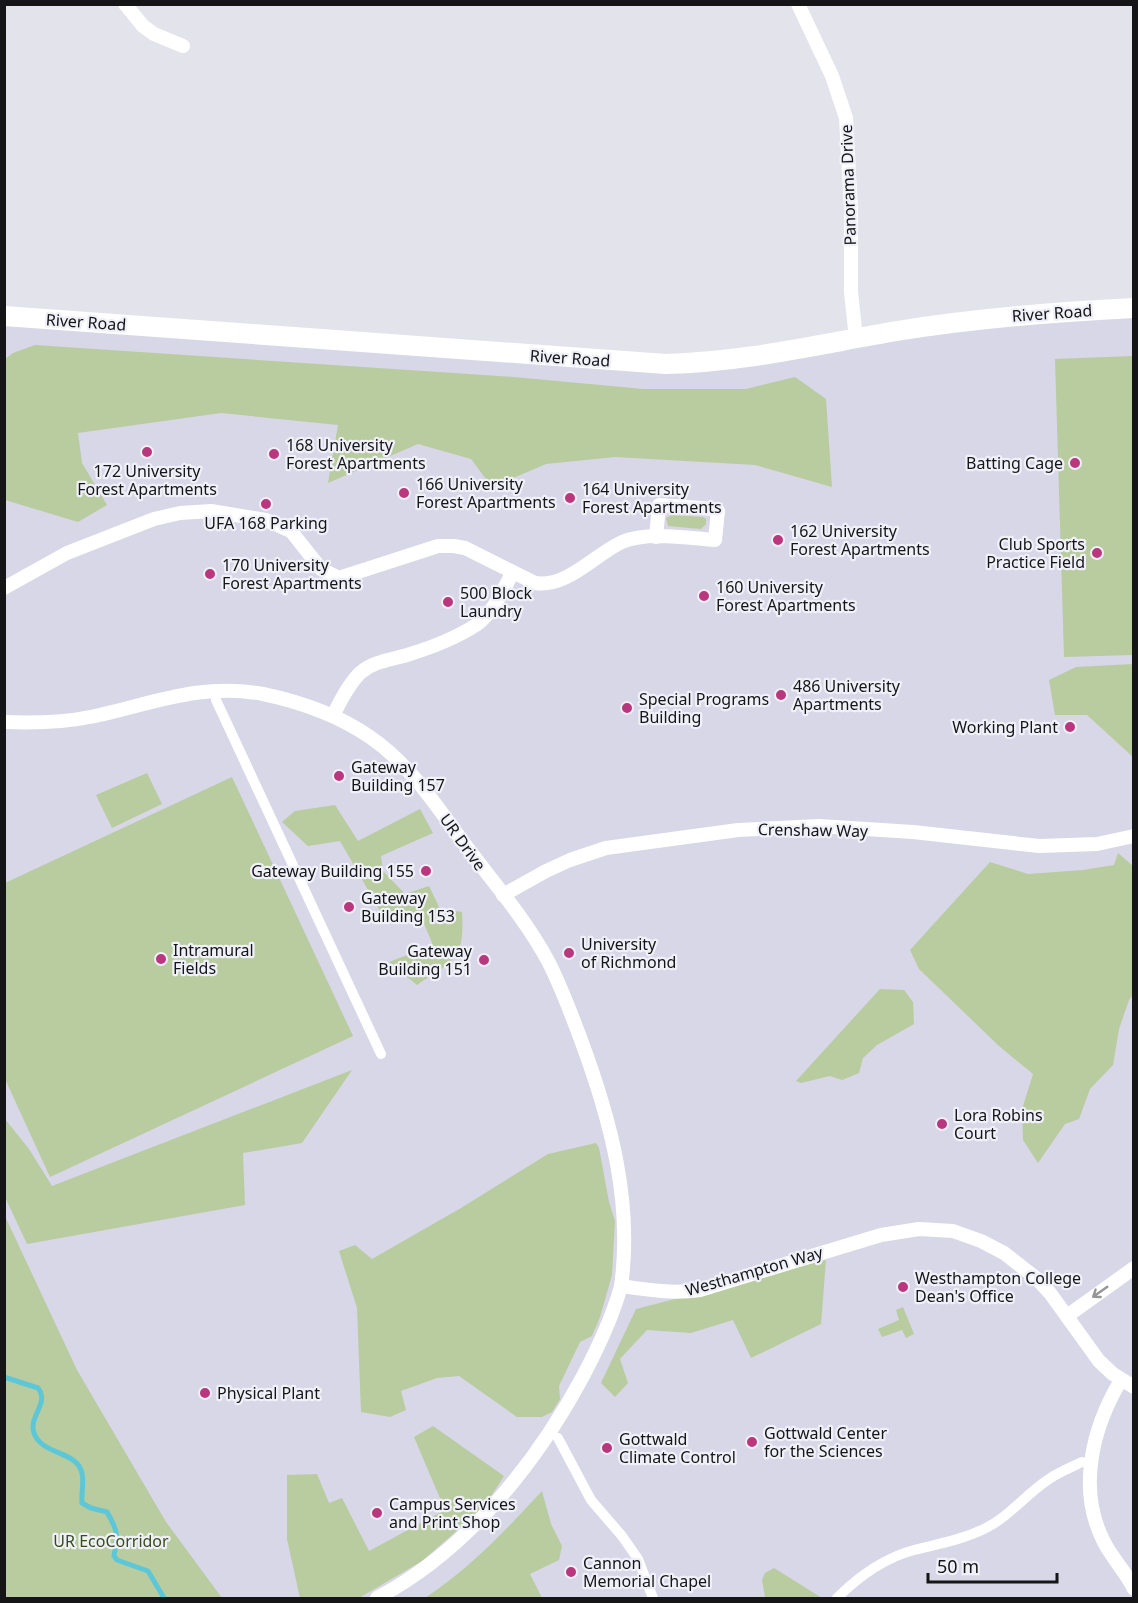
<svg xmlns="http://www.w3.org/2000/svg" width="1138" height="1603" viewBox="0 0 1138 1603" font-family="'Noto Sans',sans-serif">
<rect width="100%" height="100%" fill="#e3e3eb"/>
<!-- built -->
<path fill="#d7d7e7" d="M1133,308V1598H43L4,1543V316L666,364Z"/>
<!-- green -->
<g fill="#b8cc9f">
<path d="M35,345L514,377L643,389H746L795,377L826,399L832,487L755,465L615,457L546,464L492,487L471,459L418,444L328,483L338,425L221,413L78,433L82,463L107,505L78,522L5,500V359L13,353Z"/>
<path d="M1133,356V655L1064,657L1055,359Z"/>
<path d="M672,515L703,517L706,519V524L701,529L668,526L666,518Z"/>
<path d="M1133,664V757L1087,715H1055L1049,680L1076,667Z"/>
<path d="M147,773L162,804L112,828L96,795Z"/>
<path d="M232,777L353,1036L50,1177L5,1079V883Z"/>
<path d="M335,805L358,841L420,809L433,833L381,856L383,871L405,894L429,886L440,909L462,912C465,960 454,960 417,985L389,962L433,945L420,914L387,923L340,841L308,846L282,822L295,811Z"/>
<path d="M1118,853L1133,866V995L1129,1000L1119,1029L1113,1065L1090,1089L1079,1119L1065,1124L1038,1163L1023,1140L1022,1109L1033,1074L999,1046L919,969L910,950L990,862L1028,874L1083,870L1114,865Z"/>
<path d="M880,989L904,990L913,1002L914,1024L877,1045L863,1058L859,1073L842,1080L830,1076L801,1083L796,1081Z"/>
<path d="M352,1070L302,1143L243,1153L245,1205L27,1244L5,1197V1119L29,1149L52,1186Z"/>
<path d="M596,1143L599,1148L609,1202L615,1221L612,1275L600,1317L592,1336L580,1342L559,1386L560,1399L552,1412L542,1417H517L459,1376L437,1378L401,1391L406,1410L390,1417L361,1412L357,1308L339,1251L355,1245L372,1259L461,1208L548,1154Z"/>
<path d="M4,1214L77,1370L166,1522L222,1598H5Z"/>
<path d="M826,1260L821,1324L751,1358L733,1320L691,1333L647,1330L620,1359L628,1383L615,1397L601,1383L636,1309Z"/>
<path d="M903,1307L914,1334L906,1338L902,1330L882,1337L878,1329L899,1320L896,1310Z"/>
<path d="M433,1426L504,1476L484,1507L422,1561L359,1598H300L287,1539V1475L317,1474L329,1503L342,1498L369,1551L445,1510L414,1437Z"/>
<path d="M542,1491L551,1524L562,1546L559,1560L530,1574L542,1598H425C469,1569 506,1530 542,1491Z"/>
<path d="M774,1568L822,1598L765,1597L762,1580L765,1573Z"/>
</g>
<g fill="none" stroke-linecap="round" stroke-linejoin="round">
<!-- stream -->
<path stroke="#5dc7d8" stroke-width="5" d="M4,1377L38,1388C50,1403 28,1417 34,1433C41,1454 74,1451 81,1470C85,1480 81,1492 82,1503L91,1508L107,1512C118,1531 118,1534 114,1556L117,1560L148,1571L164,1598"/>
<!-- pedestrian -->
<g stroke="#fff" stroke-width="10">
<path d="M216,700L381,1054"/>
<path d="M558,1438L591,1500L622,1536L638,1559L653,1598"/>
<path d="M837,1598C858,1577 884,1558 914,1550C938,1544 961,1540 984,1529C1009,1517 1026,1494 1049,1479C1059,1472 1072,1467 1082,1462"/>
</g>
<!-- minor -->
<g stroke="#fff" stroke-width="14">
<path d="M125,4L143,26L154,34L183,46"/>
<path d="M798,4L832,76L846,118L851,210V292L856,339"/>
<path d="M4,588L67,553L154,519L180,513L211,511L266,520L291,531L321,569L339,578L438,546H454L465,548L535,583C567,588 594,555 622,542C647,531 688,538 715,540L718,511L715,509L659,505L656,537"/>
<path d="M333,716C340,701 348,685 360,673C374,661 390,660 407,655C430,648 456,638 476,625C493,613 503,590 513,572"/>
<path d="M4,722C33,723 61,723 90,717C149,705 200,682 263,694C301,702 338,715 370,737C411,765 437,807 466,846C494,883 526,920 548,961C561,986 571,1013 581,1040C610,1118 633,1202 621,1286"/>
<path d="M503,895L546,871L570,860L606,848L738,830L819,826L913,832L1039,846L1097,844L1134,836"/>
<path d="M1067,1316L1134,1268"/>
<path d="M1121,1380C1092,1428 1077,1490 1104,1542C1112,1558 1126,1572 1134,1589"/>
<path d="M377,1598C466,1551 535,1465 582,1378C598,1348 612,1319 621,1286C648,1290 673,1294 700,1290L881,1235L919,1229L953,1231L981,1241L1004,1253L1036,1278L1050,1293L1099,1361L1113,1374L1134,1387"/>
</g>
<!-- secondary -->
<path stroke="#fff" stroke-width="20" d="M4,316L666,364C745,362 820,344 897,331C976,318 1054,312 1134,308"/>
</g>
<!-- one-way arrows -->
<defs><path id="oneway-shaft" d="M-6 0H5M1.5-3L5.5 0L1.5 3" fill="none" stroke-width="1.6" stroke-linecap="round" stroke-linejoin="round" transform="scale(1.5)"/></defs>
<use stroke="#969697" href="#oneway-shaft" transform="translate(1100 1292) rotate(145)"/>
<!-- markers -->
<g fill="#ba377e" stroke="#f0f0f9" stroke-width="2">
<circle cx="147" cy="452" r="6"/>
<circle cx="274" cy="454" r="6"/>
<circle cx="1075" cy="463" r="6"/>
<circle cx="404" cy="493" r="6"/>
<circle cx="570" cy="498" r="6"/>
<circle cx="266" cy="504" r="6"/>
<circle cx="778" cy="540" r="6"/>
<circle cx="1097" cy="553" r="6"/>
<circle cx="210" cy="574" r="6"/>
<circle cx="704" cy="596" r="6"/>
<circle cx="448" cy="602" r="6"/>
<circle cx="781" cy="695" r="6"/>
<circle cx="627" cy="708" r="6"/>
<circle cx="1070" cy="727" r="6"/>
<circle cx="339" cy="776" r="6"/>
<circle cx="426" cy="871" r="6"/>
<circle cx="349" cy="907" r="6"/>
<circle cx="569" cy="953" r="6"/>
<circle cx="161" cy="959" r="6"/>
<circle cx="484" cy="960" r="6"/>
<circle cx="942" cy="1124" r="6"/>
<circle cx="903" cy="1287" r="6"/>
<circle cx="205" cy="1393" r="6"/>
<circle cx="752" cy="1442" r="6"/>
<circle cx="607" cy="1448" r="6"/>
<circle cx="377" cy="1513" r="6"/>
<circle cx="571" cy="1572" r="6"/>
</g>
<g text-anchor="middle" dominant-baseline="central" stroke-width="4.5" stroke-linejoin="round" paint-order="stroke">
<!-- street labels -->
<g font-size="16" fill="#151518" stroke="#f0f0f9">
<text transform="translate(848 185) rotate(-92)">Panorama Drive</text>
<text transform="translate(1052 313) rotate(-4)">River Road</text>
<text transform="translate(86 322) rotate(4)">River Road</text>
<text transform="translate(570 358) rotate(4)">River Road</text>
<text transform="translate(813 830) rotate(1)">Crenshaw Way</text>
<text transform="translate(463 842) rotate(54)">UR Drive</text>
<text transform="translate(754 1271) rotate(-16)">Westhampton Way</text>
</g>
<!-- poi labels -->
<g font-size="16" fill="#151518" stroke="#f0f0f9" text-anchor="start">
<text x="286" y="445">168 University<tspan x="286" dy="18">Forest Apartments</tspan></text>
<text x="1063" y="463" text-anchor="end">Batting Cage</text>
<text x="147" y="471" text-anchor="middle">172 University<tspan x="147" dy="18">Forest Apartments</tspan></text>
<text x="416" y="484">166 University<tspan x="416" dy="18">Forest Apartments</tspan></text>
<text x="582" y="489">164 University<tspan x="582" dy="18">Forest Apartments</tspan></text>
<text x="266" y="523" text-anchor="middle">UFA 168 Parking</text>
<text x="790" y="531">162 University<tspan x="790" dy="18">Forest Apartments</tspan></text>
<text x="1085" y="544" text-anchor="end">Club Sports<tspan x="1085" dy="18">Practice Field</tspan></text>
<text x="222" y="565">170 University<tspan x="222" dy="18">Forest Apartments</tspan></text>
<text x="716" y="587">160 University<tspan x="716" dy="18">Forest Apartments</tspan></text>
<text x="460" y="593">500 Block<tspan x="460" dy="18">Laundry</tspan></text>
<text x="793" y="686">486 University<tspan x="793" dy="18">Apartments</tspan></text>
<text x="639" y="699">Special Programs<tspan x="639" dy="18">Building</tspan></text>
<text x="1058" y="727" text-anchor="end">Working Plant</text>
<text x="351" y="767">Gateway<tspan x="351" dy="18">Building 157</tspan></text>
<text x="414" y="871" text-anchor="end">Gateway Building 155</text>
<text x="361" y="898">Gateway<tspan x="361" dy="18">Building 153</tspan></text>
<text x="581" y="944">University<tspan x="581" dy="18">of Richmond</tspan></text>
<text x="173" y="950">Intramural<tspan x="173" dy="18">Fields</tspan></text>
<text x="472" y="951" text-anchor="end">Gateway<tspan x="472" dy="18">Building 151</tspan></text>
<text x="954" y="1115">Lora Robins<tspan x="954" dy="18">Court</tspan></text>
<text x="915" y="1278">Westhampton College<tspan x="915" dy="18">Dean's Office</tspan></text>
<text x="217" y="1393">Physical Plant</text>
<text x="764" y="1433">Gottwald Center<tspan x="764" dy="18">for the Sciences</tspan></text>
<text x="619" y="1439">Gottwald<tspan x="619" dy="18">Climate Control</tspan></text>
<text x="389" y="1504">Campus Services<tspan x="389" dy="18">and Print Shop</tspan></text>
<text x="583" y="1563">Cannon<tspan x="583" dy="18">Memorial Chapel</tspan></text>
</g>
<!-- park labels -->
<g font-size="16" fill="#384b19" stroke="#f0f0f9">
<text x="111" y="1541">UR EcoCorridor</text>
</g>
</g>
<!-- border -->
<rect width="1138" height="1603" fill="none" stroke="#151518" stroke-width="12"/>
<!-- scale -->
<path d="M928 1573v9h129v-9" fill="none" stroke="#151518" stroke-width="3"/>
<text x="937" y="1573" font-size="18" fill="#151518" stroke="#f0f0f9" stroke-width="4.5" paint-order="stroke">50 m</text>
</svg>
